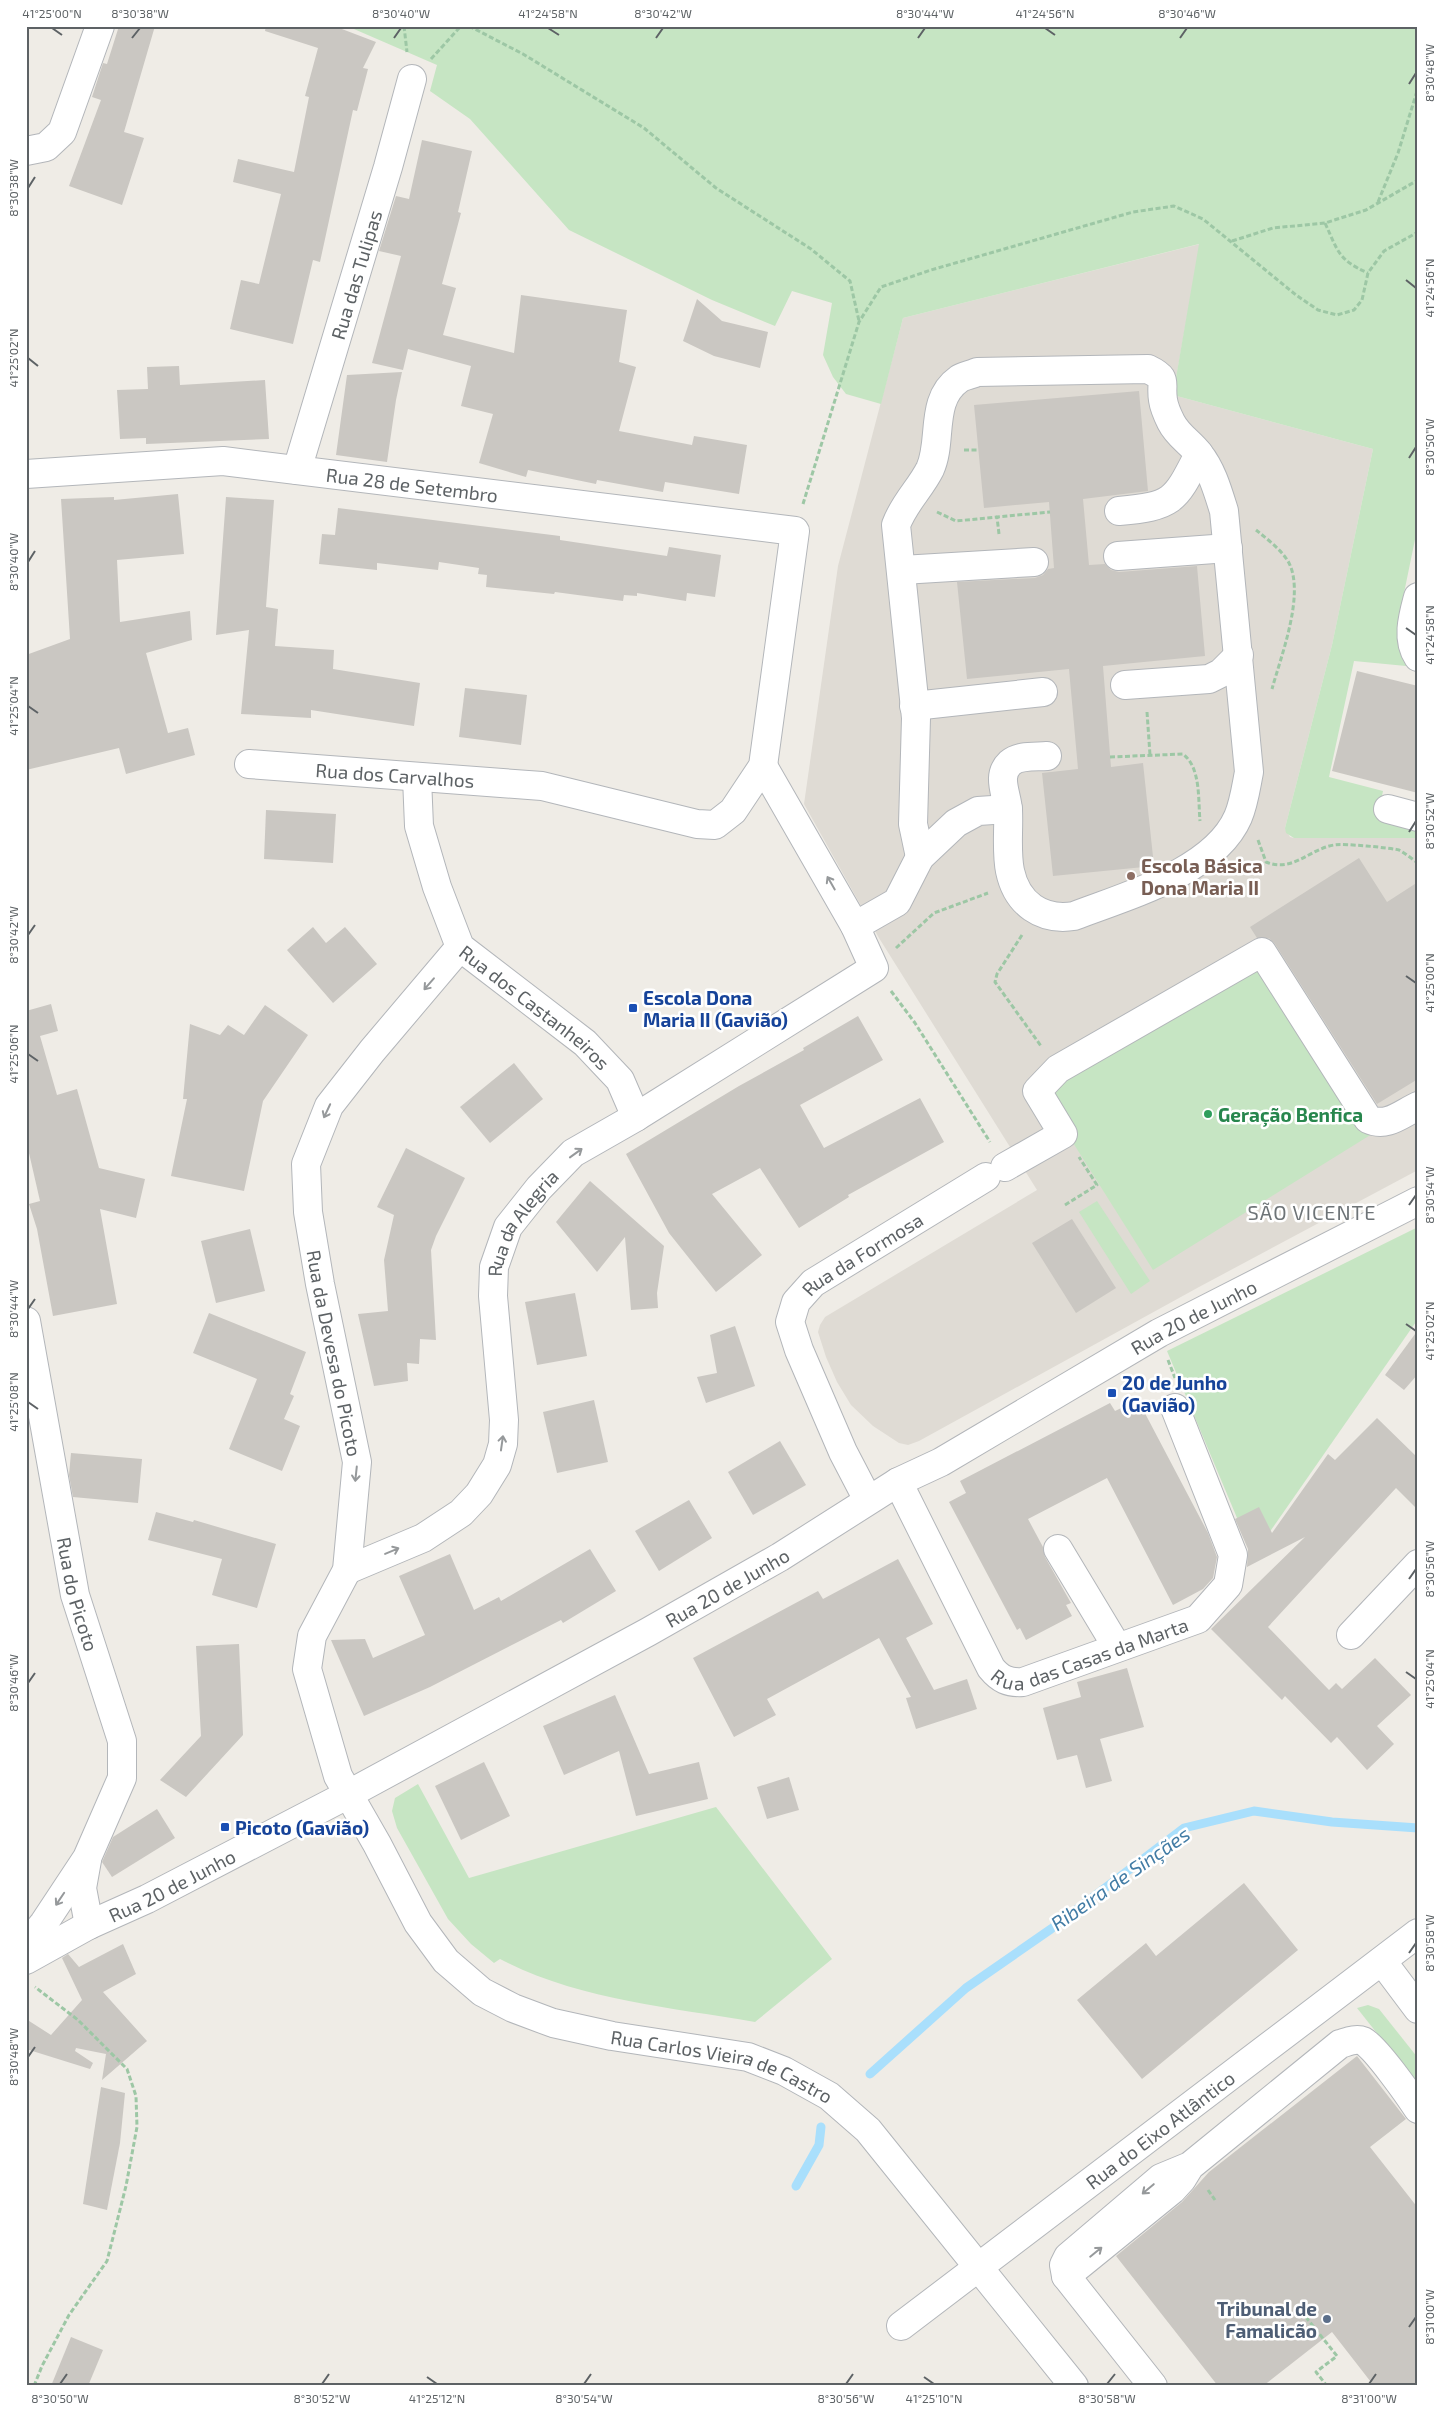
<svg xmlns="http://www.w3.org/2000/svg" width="1444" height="2412" viewBox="0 0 1444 2412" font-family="'Exo 2',sans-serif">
<rect width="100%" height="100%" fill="#efece6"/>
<!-- education -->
<path fill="#dfdbd4" d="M1200,244L1173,395L1373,449L1332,645L1285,828L1290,837L1294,838H1418V1170L1199,1287L919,1441L908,1445L899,1443L873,1426L851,1405L837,1382L826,1357L818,1332L820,1325L825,1317L1037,1190L879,938L804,804L838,566L903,318Z"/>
<!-- green -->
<g fill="#c6e5c3">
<path d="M347,26H1418V525L1398,622L1406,666L1354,661L1329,777L1383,791L1380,806L1418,824V838H1294L1286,833L1285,828L1332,645L1373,449L1173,395L1199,244L903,318L881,404L846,394L833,377L823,355L832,303L792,291L775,326L712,300L569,230L470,119L430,91L437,65Z"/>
<path d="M1263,959L1372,1134L1153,1270L1043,1095Z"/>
<path d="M1097,1201L1150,1281L1131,1294L1079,1212Z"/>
<path d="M1418,1227V1319L1253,1556L1167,1351Z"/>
<path d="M418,1784L469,1878L716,1807L832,1959L755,2022C669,2007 578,2000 500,1959L494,1963L471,1944L448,1919L397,1828L392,1811L395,1798Z"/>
<path d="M1368,2005L1379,2009L1418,2058V2085L1357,2008Z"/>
</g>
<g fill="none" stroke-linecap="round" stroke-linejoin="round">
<!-- stream -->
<g stroke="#a9dffc" stroke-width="9">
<path d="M870,2074L966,1988L1051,1929L1184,1828L1254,1811L1332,1822L1418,1828"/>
<path d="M796,2186L819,2145L821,2127"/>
</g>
</g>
<!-- building -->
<g fill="#cac7c2">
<path d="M119,26H155L124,132L144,138L122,205L69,186L101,100L92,97L103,63L107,64Z"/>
<path d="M266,26H334L376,42L363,68L368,69L357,111L353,110L320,262L313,260L293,344L230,329L241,280L259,284L281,194L233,182L238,159L294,172L309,97L305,96L318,48L265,31Z"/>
<path d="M422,140L472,151L458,212L461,213L442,284L456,288L443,335L514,353L521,295L627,310L619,362L636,367L619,431L692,445L694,436L747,445L739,494L665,482L663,492L597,480L596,484L528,470L526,477L479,463L493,414L461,406L471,366L408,349L403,370L372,363L401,256L379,251L396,196L409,199Z"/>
<path d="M697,299L722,321L768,332L760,368L714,356L683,341Z"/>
<path d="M179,366L180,385L265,380L269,439L146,444V438L120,439L117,390L148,389L147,367Z"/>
<path d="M402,372L396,400L387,462L336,455L347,375Z"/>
<path d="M1139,391L1148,491L1083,499L1089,565L1105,564L1111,570L1119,572L1197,566L1205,656L1103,666L1111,767L1143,763L1154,866L1053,876L1042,773L1078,769L1069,669L967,679L957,582L1035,578L1043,575L1048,569L1054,568L1049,502L984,508L974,405Z"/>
<path d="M178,494L184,554L117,560L120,622L190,611L192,640L146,653L168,733L188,728L195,755L126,774L119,748L26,770V655L70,639L61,499L114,497V500Z"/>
<path d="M226,497L274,500L266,607L278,609L275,646L334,650L333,669L420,683L414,726L311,710V718L241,714L249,630L216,635Z"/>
<path d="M338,508L560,536V540L667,556L669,547L721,555L715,597L687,593L686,601L637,593V596L624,595L623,601L555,592L554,594L486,587L487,575L478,574L479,568L439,562L438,570L377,563V570L319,564L322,534L335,535Z"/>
<path d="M1357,671L1418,686V793L1332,771Z"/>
<path d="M465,688L527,695L521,745L459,737Z"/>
<path d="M266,810L336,814L333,863L264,859Z"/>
<path d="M1359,858L1387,902L1418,882V1079L1377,1104L1275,944L1269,938H1257L1250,927Z"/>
<path d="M313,927L326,943L345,927L377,964L333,1003L287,950Z"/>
<path d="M51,1004L58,1031L40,1036L57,1095L77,1089L99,1168L145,1179L136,1218L100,1209L117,1304L53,1316L37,1229L29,1204L40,1201L26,1140V1011Z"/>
<path d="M265,1005L308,1035L263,1101L244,1191L171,1176L187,1099H183L190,1024L220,1035L228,1025L244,1035Z"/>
<path d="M858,1016L883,1060L800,1105L824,1148L920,1098L944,1142L848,1195L849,1197L799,1228L760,1168L712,1194L762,1255L716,1292L669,1233L626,1154L739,1086L804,1050L803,1048Z"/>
<path d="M514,1063L543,1099L490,1143L460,1107Z"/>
<path d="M406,1148L465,1178L436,1236L431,1250L436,1340L420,1339L419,1364L407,1363L408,1381L374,1386L358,1314L388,1311L384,1260L394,1215L377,1207Z"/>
<path d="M590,1181L664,1246L657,1293L658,1308L631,1310L625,1237L597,1272L556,1222Z"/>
<path d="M1072,1219L1116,1288L1076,1313L1032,1243Z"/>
<path d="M250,1229L265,1291L216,1303L201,1241Z"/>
<path d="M575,1293L587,1356L537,1365L525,1302Z"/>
<path d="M209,1313L306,1352L290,1394L294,1396L284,1419L300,1426L282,1471L229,1449L257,1379L193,1353Z"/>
<path d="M735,1326L755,1386L706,1403L697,1377L717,1373L710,1335Z"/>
<path d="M1418,1330V1374L1404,1390L1385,1375Z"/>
<path d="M594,1400L608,1462L557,1473L543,1412Z"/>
<path d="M1138,1400L1208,1533L1217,1557L1213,1578L1203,1589L1173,1605L1107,1478L1028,1519L1043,1547L1045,1557L1071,1603L1066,1605L1072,1616L1026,1640L1020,1628L1017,1630L949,1502L966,1493L960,1481L1110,1403L1115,1411Z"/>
<path d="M1377,1418L1418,1458V1510L1396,1488L1268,1627L1329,1690L1336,1683L1342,1689L1375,1658L1411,1695L1377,1726L1394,1744L1367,1770L1337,1737L1331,1743L1285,1696L1282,1700L1211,1629L1305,1537L1247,1567L1248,1549L1235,1519L1259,1507L1272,1533L1328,1454L1335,1460Z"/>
<path d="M780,1441L806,1485L753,1515L728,1472Z"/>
<path d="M71,1453L142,1459L138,1503L73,1497L69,1475Z"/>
<path d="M689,1500L712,1538L659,1571L635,1531Z"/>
<path d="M156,1512L193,1522L194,1520L276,1544L257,1608L212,1595L222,1559L148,1540Z"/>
<path d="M590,1549L616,1591L563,1623L561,1620L430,1687L364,1716L331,1640L365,1639L373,1658L425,1635L399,1576L450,1554L474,1610L499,1597L501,1601Z"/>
<path d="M898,1559L933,1624L906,1638L934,1690L967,1679L977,1709L916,1729L906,1698L911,1697L879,1638L767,1699L776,1715L734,1737L693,1658L818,1591L823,1599Z"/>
<path d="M239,1644L243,1735L186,1797L160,1780L201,1736L196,1646Z"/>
<path d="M1127,1668L1144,1727L1100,1739L1112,1781L1086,1788L1077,1755L1057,1760L1043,1708L1081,1697L1077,1682Z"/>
<path d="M615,1695L649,1774L699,1762L708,1799L636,1816L619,1751L564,1775L543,1726Z"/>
<path d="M484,1762L510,1816L461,1840L435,1786Z"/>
<path d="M789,1777L799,1810L767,1819L757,1787Z"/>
<path d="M157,1809L175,1838L112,1877L102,1862L113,1837Z"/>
<path d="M1244,1883L1298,1950L1142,2079L1077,2000L1146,1943L1156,1956Z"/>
<path d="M123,1944L136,1974L103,1992L147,2041L102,2080L106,2054L76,2048L75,2051L93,2063L90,2069L26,2049V2019L51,2035L82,2000L62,1958L68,1954L79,1967Z"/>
<path d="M1357,2056L1406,2119L1370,2147L1418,2208V2386H1374L1332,2332L1263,2386H1218L1116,2256L1182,2202L1209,2172Z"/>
<path d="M101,2087L125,2093L120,2143L107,2210L83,2204Z"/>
<path d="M71,2337L103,2350L88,2386H51Z"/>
</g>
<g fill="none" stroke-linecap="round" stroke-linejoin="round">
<!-- minor casing -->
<g stroke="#b3b6ba" stroke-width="30">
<g id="minor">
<path d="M26,151L46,147L62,132L100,26"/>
<path id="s1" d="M297,470L388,167L412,79"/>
<path id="s2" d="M26,474L223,461L795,531L763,766L733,811L715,825L697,824L542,786L249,764"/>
<path d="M1119,511C1174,506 1175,501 1199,454"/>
<path d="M1118,556L1228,548"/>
<path d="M902,570L1034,562"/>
<path d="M1418,597C1413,616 1406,639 1418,657"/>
<path d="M1125,685L1209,679L1221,673L1239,655"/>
<path d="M914,706L1043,692"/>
<path id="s3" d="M417,778L419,826L437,887L460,947L585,1043L620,1080L636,1117"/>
<path d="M1388,809L1418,817"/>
<path d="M920,857L913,824L916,718L896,525C904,503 920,489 930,469C943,441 929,400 959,379C963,376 971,375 977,372L1148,369C1169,379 1160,382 1163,400C1164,407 1168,416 1171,422C1178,436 1190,442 1199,454C1212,470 1218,492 1224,511L1249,772C1246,787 1244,803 1238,817C1214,872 1126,896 1074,916C1042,921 1017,904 1010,871C1006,852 1009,830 1008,810C1007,794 996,776 1010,763C1019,755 1035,757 1047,756"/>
<path d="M855,926L897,902L920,857L956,823L978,811L1008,809"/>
<path id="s4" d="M460,947L372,1051L329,1106L306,1164L308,1212L320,1284L357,1462L347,1570L312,1636L307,1669L338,1776L377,1844L418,1923L446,1961L482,1992L513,2008L553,2023L612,2036L748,2057L784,2071L829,2096L868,2130L1074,2386"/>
<path d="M1005,1167L1063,1134L1037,1091L1058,1069L1262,952L1368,1119C1387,1128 1401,1114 1418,1106"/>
<path id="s5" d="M26,1321L75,1595L122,1741V1778L87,1858L44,1923L26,1945"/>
<path id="s6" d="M898,1482L991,1668C1000,1679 1008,1683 1023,1682L1198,1619L1228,1585L1233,1555L1175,1408"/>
<path id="s7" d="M868,1500L843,1452L799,1350L790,1322L796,1302L813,1283L986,1177"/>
<path d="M1058,1549L1117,1647"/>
<path id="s8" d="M347,1570L423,1538L461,1513L479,1494L497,1465L503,1444L504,1420L493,1296L494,1267L508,1227L539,1188L573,1153L636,1117L874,968L855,926L763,766"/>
<path d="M1351,1635L1418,1564"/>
<path d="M87,1860L82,1888L89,1925"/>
<path id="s9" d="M26,1960L89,1925L147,1899L347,1795L648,1632L780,1557L898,1482L941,1462L1159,1333L1418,1201"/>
<path d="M1382,1961L1418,2009"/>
<path d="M1190,2166L1161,2178L1068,2257L1064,2265L1066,2276L1172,2190L1182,2179L1190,2166L1340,2044C1347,2042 1356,2038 1363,2041C1376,2048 1409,2095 1418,2109"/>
<path d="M1066,2276L1153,2386"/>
<path id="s10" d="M901,2326L1418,1933"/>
</g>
</g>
<!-- path -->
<g stroke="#9dc7a5" stroke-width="3" stroke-dasharray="5 2.5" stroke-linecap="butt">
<path d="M404,26L407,52"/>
<path d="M469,26L523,54L644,128L716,188L811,249L850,281L859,321"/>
<path d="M431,59L461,26"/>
<path d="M1378,202L1398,153L1418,88"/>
<path d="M1325,223C1338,251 1338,260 1368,273"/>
<path d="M1232,241L1273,228L1325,223L1366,210L1418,180"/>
<path d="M964,450H978"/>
<path d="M803,504L859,322L881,287L931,270L1133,212L1174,206L1203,219L1296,295L1318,310L1337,315L1354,310L1362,300L1368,273L1384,251L1418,232"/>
<path d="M937,512L956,521L997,517"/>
<path d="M1256,530C1267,539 1282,550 1289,563C1305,595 1281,656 1272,689"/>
<path d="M999,534L997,517L1050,512"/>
<path d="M1147,712L1150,755"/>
<path d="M1110,757L1183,754C1201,768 1198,799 1200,821"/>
<path d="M1258,840L1266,862C1293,873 1309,849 1334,845C1341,843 1392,848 1399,850C1405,853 1412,859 1418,863"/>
<path d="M1022,935L997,974L995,982L1041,1046"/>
<path d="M896,948L934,913L988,893"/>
<path d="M891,991L915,1023L990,1142"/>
<path d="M1065,1205L1097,1185L1079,1157"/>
<path d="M1168,1360L1175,1378"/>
<path d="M1208,2190L1215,2200"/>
<path d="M1301,2311L1337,2356L1316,2372L1327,2386"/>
<path d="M34,2386L42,2366L69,2315L107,2261L126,2186L137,2127L136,2096L127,2069L78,2020L35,1987"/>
</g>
<!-- minor -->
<use href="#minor" stroke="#fff" stroke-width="28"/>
</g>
<!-- one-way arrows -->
<defs><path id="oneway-shaft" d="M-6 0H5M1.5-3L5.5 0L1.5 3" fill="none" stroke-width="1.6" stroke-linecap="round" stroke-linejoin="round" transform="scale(1.25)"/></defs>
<g stroke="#96999b">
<use href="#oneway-shaft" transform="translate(831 883) rotate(-120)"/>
<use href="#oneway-shaft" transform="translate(429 984) rotate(131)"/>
<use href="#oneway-shaft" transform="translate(327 1111) rotate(115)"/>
<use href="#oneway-shaft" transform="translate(576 1153) rotate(-36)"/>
<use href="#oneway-shaft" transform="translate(502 1443) rotate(-82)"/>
<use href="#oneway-shaft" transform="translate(356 1474) rotate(96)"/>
<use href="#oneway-shaft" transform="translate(392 1551) rotate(-23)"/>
<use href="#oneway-shaft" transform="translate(60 1899) rotate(124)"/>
<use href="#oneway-shaft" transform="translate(1148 2189) rotate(140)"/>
<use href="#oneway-shaft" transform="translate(1096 2252) rotate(-39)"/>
</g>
<!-- ticks -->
<path fill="none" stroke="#5d6265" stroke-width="2" d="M52,28L62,35M548,28L559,35M1045,28L1055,35M132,38L140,28M394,38L401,28M656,38L663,28M918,38L925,28M1180,38L1187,28M1409,84L1416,73M28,188L35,177M1406,280L1416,288M28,358L38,366M1409,458L1416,447M28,562L35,551M1406,628L1416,635M28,706L38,713M1409,832L1416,821M28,935L35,925M1406,976L1416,983M28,1054L38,1061M1409,1205L1416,1195M28,1309L35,1299M1406,1324L1416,1331M28,1402L38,1409M1409,1579L1416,1569M1406,1672L1416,1679M28,1683L35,1673M1409,1953L1416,1943M28,2057L35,2047M1409,2327L1416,2317M427,2377L437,2384M924,2377L934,2384M60,2384L67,2374M322,2384L329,2374M584,2384L591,2374M846,2384L853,2374M1107,2384L1115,2374M1369,2384L1376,2374"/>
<!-- markers -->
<circle fill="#8d6e63" stroke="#fff" stroke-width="2" cx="1131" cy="876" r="5"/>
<g fill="#1a4fb4" stroke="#fff" stroke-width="2">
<rect x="628" y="1003" width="10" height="10" rx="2.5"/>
<rect x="1107" y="1388" width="10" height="10" rx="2.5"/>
<rect x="220" y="1822" width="10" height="10" rx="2.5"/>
</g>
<circle fill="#2e9e5b" stroke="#fff" stroke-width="2" cx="1208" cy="1114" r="5"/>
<circle fill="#5c6f8a" stroke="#fff" stroke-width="2" cx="1327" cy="2319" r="5"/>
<g text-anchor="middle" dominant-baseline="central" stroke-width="5" stroke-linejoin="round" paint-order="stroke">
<!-- street labels -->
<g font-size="19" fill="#5d6265" stroke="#fff">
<text stroke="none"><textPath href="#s1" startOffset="204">Rua das Tulipas</textPath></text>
<text stroke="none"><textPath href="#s2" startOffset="388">Rua 28 de Setembro</textPath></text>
<text transform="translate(395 775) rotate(4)">Rua dos Carvalhos</text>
<text stroke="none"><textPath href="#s3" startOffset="272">Rua dos Castanheiros</textPath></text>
<text stroke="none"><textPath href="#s8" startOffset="440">Rua da Alegria</textPath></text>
<text stroke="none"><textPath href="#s7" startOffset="298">Rua da Formosa</textPath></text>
<text stroke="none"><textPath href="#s9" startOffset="1334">Rua 20 de Junho</textPath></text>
<text stroke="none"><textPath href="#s4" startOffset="460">Rua da Devesa do Picoto</textPath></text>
<text stroke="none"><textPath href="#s9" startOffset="794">Rua 20 de Junho</textPath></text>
<text stroke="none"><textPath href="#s5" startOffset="278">Rua do Picoto</textPath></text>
<text stroke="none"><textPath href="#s6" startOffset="316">Rua das Casas da Marta</textPath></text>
<text stroke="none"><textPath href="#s9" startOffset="164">Rua 20 de Junho</textPath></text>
<text stroke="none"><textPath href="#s4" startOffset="1414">Rua Carlos Vieira de Castro</textPath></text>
<text stroke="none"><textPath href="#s10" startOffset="325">Rua do Eixo Atlântico</textPath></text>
</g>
<!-- education labels -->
<g font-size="19" font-weight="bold" fill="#785e54" stroke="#fff" text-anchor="start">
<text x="1141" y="865">Escola Básica<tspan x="1141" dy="22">Dona Maria II</tspan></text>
</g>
<!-- transit labels -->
<g font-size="19" font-weight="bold" fill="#164399" stroke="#fff" text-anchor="start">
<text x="643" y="997">Escola Dona<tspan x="643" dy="22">Maria II (Gavião)</tspan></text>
<text x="1122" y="1382">20 de Junho<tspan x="1122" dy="22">(Gavião)</tspan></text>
<text x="235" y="1827">Picoto (Gavião)</text>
</g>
<!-- leisure labels -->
<g font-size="19" font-weight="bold" fill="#27864d" stroke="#fff" text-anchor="start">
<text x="1218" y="1114">Geração Benfica</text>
</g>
<!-- service labels -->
<g font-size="19" font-weight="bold" fill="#4e5e75" stroke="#fff" text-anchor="end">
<text x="1317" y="2308">Tribunal de<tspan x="1317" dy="22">Famalicão</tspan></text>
</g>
<!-- neighbourhood labels -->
<g font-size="20" letter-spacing="1" fill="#6e7477" stroke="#fff">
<text x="1312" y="1212">SÃO VICENTE</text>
</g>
<!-- water labels -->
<g font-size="20" font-style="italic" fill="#427ca5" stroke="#fff">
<text transform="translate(1120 1878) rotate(-35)">Ribeira de Sinçães</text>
</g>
</g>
<!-- border -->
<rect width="1444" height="2412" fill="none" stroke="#ffffff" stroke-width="55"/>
<rect x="28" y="28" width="1388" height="2356" fill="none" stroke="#5d6265" stroke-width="2"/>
<g font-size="12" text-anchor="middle" fill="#5d6265">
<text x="52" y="18">41°25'00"N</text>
<text x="140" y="18">8°30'38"W</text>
<text x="401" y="18">8°30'40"W</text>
<text x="548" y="18">41°24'58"N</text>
<text x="663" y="18">8°30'42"W</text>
<text x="925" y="18">8°30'44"W</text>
<text x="1045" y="18">41°24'56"N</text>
<text x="1187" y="18">8°30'46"W</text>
<text transform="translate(1430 73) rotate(-90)" y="4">8°30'48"W</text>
<text transform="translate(14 188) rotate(-90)" y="4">8°30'38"W</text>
<text transform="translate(1430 288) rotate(-90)" y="4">41°24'56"N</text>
<text transform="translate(14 358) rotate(-90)" y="4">41°25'02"N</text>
<text transform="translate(1430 447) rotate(-90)" y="4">8°30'50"W</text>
<text transform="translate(14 562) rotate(-90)" y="4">8°30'40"W</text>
<text transform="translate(1430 635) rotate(-90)" y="4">41°24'58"N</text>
<text transform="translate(14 706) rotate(-90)" y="4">41°25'04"N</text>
<text transform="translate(1430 821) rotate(-90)" y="4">8°30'52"W</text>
<text transform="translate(14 935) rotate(-90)" y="4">8°30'42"W</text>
<text transform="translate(1430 983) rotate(-90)" y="4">41°25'00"N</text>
<text transform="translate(14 1054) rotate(-90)" y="4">41°25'06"N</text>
<text transform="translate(1430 1195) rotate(-90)" y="4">8°30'54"W</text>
<text transform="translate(14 1309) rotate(-90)" y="4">8°30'44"W</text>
<text transform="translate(1430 1331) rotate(-90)" y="4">41°25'02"N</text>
<text transform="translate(14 1402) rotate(-90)" y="4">41°25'08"N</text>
<text transform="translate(1430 1569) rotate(-90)" y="4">8°30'56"W</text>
<text transform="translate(1430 1679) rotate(-90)" y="4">41°25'04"N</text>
<text transform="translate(14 1683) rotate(-90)" y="4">8°30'46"W</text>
<text transform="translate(1430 1943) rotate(-90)" y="4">8°30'58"W</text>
<text transform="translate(14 2057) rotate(-90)" y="4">8°30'48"W</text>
<text transform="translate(1430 2317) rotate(-90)" y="4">8°31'00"W</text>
<text x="60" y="2403">8°30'50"W</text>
<text x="322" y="2403">8°30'52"W</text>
<text x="437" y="2403">41°25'12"N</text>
<text x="584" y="2403">8°30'54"W</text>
<text x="846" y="2403">8°30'56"W</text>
<text x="934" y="2403">41°25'10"N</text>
<text x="1107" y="2403">8°30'58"W</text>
<text x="1369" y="2403">8°31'00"W</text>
</g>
</svg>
